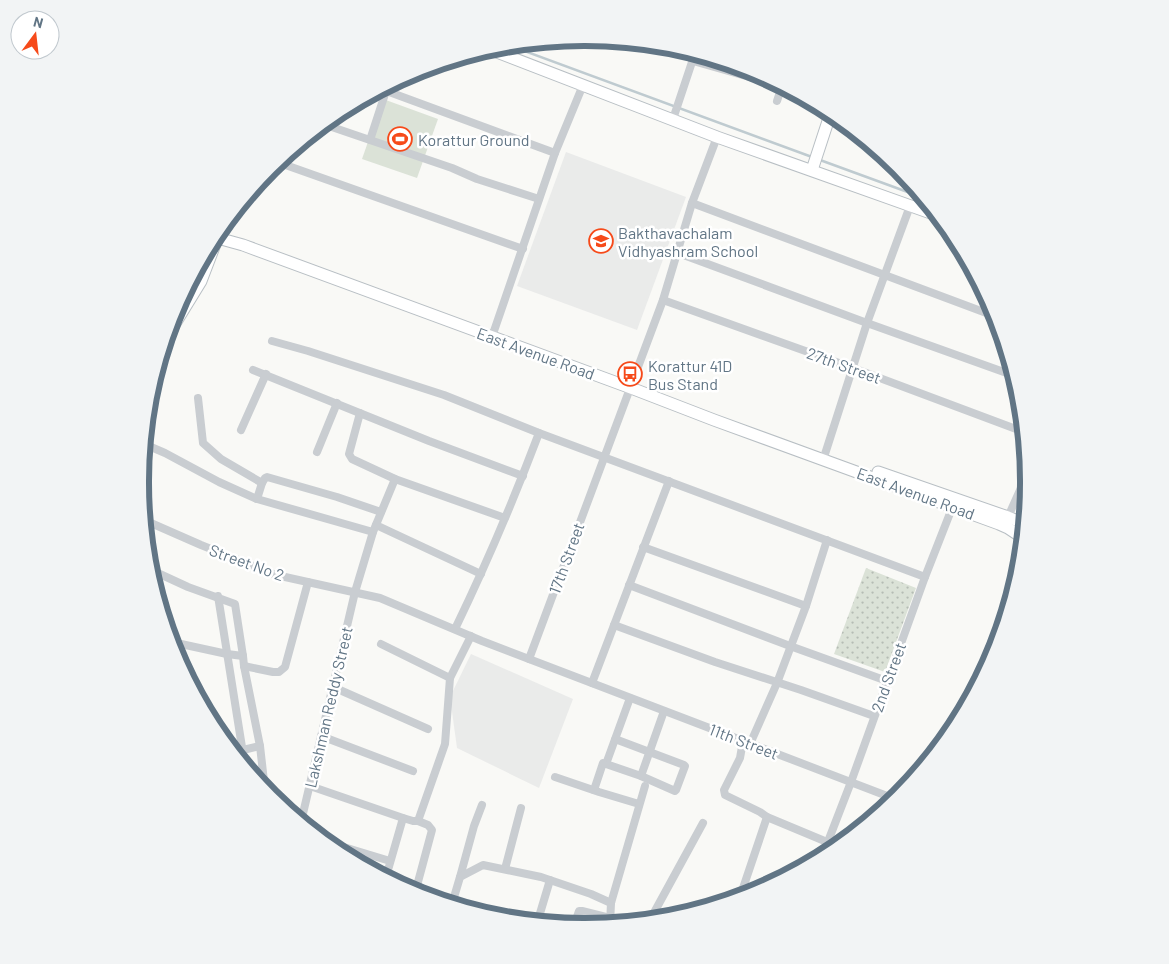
<svg xmlns="http://www.w3.org/2000/svg" width="1169" height="964" viewBox="0 0 1169 964" font-family="Barlow,sans-serif">
<defs>
<pattern id="grass-dots" width="8" height="8" patternUnits="userSpaceOnUse" patternTransform="scale(1.25)"><rect width="8" height="8" fill="#dbe2d7"/><path d="M2 2h.1M6 6h.1" fill="none" stroke="#b5bcb4" stroke-width="1.8" stroke-linecap="round"/></pattern>
</defs>
<rect width="100%" height="100%" fill="#f9f9f6"/>
<!-- built -->
<g fill="#eaebea">
<path d="M566,152L686,197L637,330L517,286Z"/>
<path d="M471,654L573,699L539,788L457,748L450,697Z"/>
</g>
<!-- grass -->
<path fill="url(#grass-dots)" d="M866,568L916,588L885,672L834,654Z"/>
<!-- garden -->
<path fill="#dbe2d7" d="M383,99L438,119L417,178L362,159Z"/>
<!-- water -->
<path fill="#bfcbd0" d="M341,853L390,868L387,878Z"/>
<g fill="none" stroke-linecap="round" stroke-linejoin="round">
<!-- stream -->
<g stroke="#bfcbd0" stroke-width="2.5">
<path d="M508,45L812,157"/>
<path d="M820,160L924,198"/>
</g>
<!-- secondary casing -->
<g stroke="#b8bfc4" stroke-width="13">
<g id="secondary">
<path d="M489,49L717,137L939,216"/>
<path d="M812,170L831,112"/>
<path d="M214,237L243,245L631,388L714,420L999,524L1008,528L1023,538"/>
<path d="M166,338L201,281L222,226"/>
<path d="M878,472L1008,517L1025,524"/>
<path d="M989,663L1000,636"/>
</g>
</g>
<!-- street -->
<g stroke="#c9cdd1" stroke-width="8">
<path d="M693,61L781,86"/>
<path d="M381,89L555,153"/>
<path d="M777,101L782,86"/>
<path d="M673,119L695,53"/>
<path d="M323,124L452,168L477,179L539,199"/>
<path d="M370,140L386,91"/>
<path d="M277,162L523,249"/>
<path d="M692,203L997,317"/>
<path d="M678,253L867,323L1015,376"/>
<path d="M663,300L853,368L1024,432"/>
<path d="M494,331L555,153L583,85"/>
<path d="M272,341L308,351L444,395L539,433L925,577"/>
<path d="M253,370L429,441L523,476"/>
<path d="M198,398L203,443L221,459L262,483"/>
<path d="M360,413L349,454L352,459L395,479L505,518"/>
<path d="M241,430L266,374"/>
<path d="M144,444L165,453L219,482L257,499L373,532"/>
<path d="M317,452L337,403"/>
<path d="M825,454L867,323L910,206"/>
<path d="M257,499L262,483L265,478L267,477L337,497L381,512"/>
<path d="M1008,517L1028,472"/>
<path d="M144,520L201,545L276,575L380,598L482,641L895,799"/>
<path d="M376,525L481,574"/>
<path d="M643,547L806,606"/>
<path d="M149,569L188,587L235,604L243,656L244,666L260,746L265,790"/>
<path d="M629,585L790,646L887,681"/>
<path d="M218,596L245,766"/>
<path d="M614,625L715,662L801,690L874,716"/>
<path d="M455,629C486,565 514,499 539,433"/>
<path d="M381,644L450,678"/>
<path d="M176,655L181,644L227,654L243,656"/>
<path d="M529,659L663,300L692,203L717,137"/>
<path d="M244,666L273,672H279L285,667L308,582"/>
<path d="M592,683L669,481"/>
<path d="M333,687L428,729"/>
<path d="M321,736L413,771"/>
<path d="M615,739L684,765L685,766L676,790L675,791L641,776L606,764L630,698"/>
<path d="M743,741L740,758L724,790L725,795L760,812L767,817"/>
<path d="M750,744L777,683L806,606L827,540"/>
<path d="M228,745L243,750L260,746"/>
<path d="M641,776L664,711"/>
<path d="M555,777L599,792L639,804"/>
<path d="M310,786L403,818L413,821H418L445,744L450,678L471,636"/>
<path d="M594,790L603,763"/>
<path d="M301,822L355,592L373,532L395,479"/>
<path d="M324,841L390,861"/>
<path d="M822,857L851,782L925,577L954,503"/>
<path d="M505,869L521,808"/>
<path d="M386,877L403,818"/>
<path d="M460,877L474,826L482,805"/>
<path d="M415,893L432,830L428,825L418,821"/>
<path d="M740,897L767,817L827,842"/>
<path d="M452,904L460,877L483,865L541,877L591,894L611,903"/>
<path d="M538,920L550,880"/>
<path d="M650,920L703,823"/>
<path d="M610,924L611,903L645,786"/>
<path d="M574,925L579,911H582L610,918"/>
</g>
<!-- secondary -->
<use href="#secondary" stroke="#fff" stroke-width="11"/>
</g>
<!-- icons -->
<defs>
<g id="stadium-ring" transform="scale(1.25)"><circle r="9.5" fill="#fff" stroke="#f64a1a" stroke-width="1.5"/><path d="M0-5a6.5 5 0 1 0 0 10a6.5 5 0 1 0 0-10ZM-3.5-1.8h7v3.6h-7Z" fill="#f64a1a"/></g>
<g id="school-ring" transform="scale(1.25)"><circle r="9.5" fill="#fff" stroke="#f64a1a" stroke-width="1.5"/><path d="M0-5L7-2L0 1L-7-2ZM-4 1L0 2.5L4 1V4Q0 6-4 4Z" fill="#f64a1a"/></g>
<g id="bus-ring" transform="scale(1.25)"><circle r="9.5" fill="#fff" stroke="#f64a1a" stroke-width="1.5"/><path d="M-5-6H5V4H4V6H2V4H-2V6H-4V4H-5ZM-3.5-4V0h7V-4ZM-3.5 1.2v1.5H-2V1.2ZM2 1.2v1.5H3.5V1.2Z" fill="#f64a1a"/></g>
</defs>
<g fill-rule="evenodd">
<use href="#stadium-ring" x="400" y="139"/>
<use href="#school-ring" x="601" y="241"/>
<use href="#bus-ring" x="630" y="374"/>
</g>
<g text-anchor="middle" dominant-baseline="central" stroke-width="5" stroke-linejoin="round" paint-order="stroke">
<!-- poi labels -->
<g font-size="16" fill="#617585" stroke="#fff" text-anchor="start">
<text x="418" y="139">Korattur Ground</text>
<text x="618" y="232">Bakthavachalam<tspan x="618" dy="18">Vidhyashram School</tspan></text>
<text x="648" y="365">Korattur 41D<tspan x="648" dy="18">Bus Stand</tspan></text>
</g>
<!-- street labels -->
<g font-size="16" fill="#617585" stroke="#fff">
<text transform="translate(536 353) rotate(20)">East Avenue Road</text>
<text transform="translate(844 365) rotate(20)">27th Street</text>
<text transform="translate(916 493) rotate(20)">East Avenue Road</text>
<text transform="translate(566 558) rotate(-70)">17th Street</text>
<text transform="translate(247 562) rotate(20)">Street No 2</text>
<text transform="translate(888 677) rotate(-70)">2nd Street</text>
<text transform="translate(328 707) rotate(-77)">Lakshman Reddy Street</text>
<text transform="translate(744 741) rotate(21)">11th Street</text>
</g>
</g>
<!-- crop -->
<path d="M0 0H1169V964H0ZM584 46H585A435 435 0 0 1 1020 481V483A435 435 0 0 1 585 918H584A435 435 0 0 1 149 483V481A435 435 0 0 1 584 46Z" fill="#f2f4f5" fill-rule="evenodd"/>
<path fill="none" stroke="#617585" stroke-width="6" d="M584 46H585A435 435 0 0 1 1020 481V483A435 435 0 0 1 585 918H584A435 435 0 0 1 149 483V481A435 435 0 0 1 584 46Z"/>
<!-- north arrow -->
<g transform="translate(35 35) rotate(15)"><circle r="24" fill="#ffffff" stroke="#c0c8ce"/>
<path d="M0-4L9 19L0 12L-9 19Z" fill="#f64a1a"/>
<text y="-8" font-size="14" font-weight="bold" text-anchor="middle" fill="#617585">N</text>
</g>
</svg>
